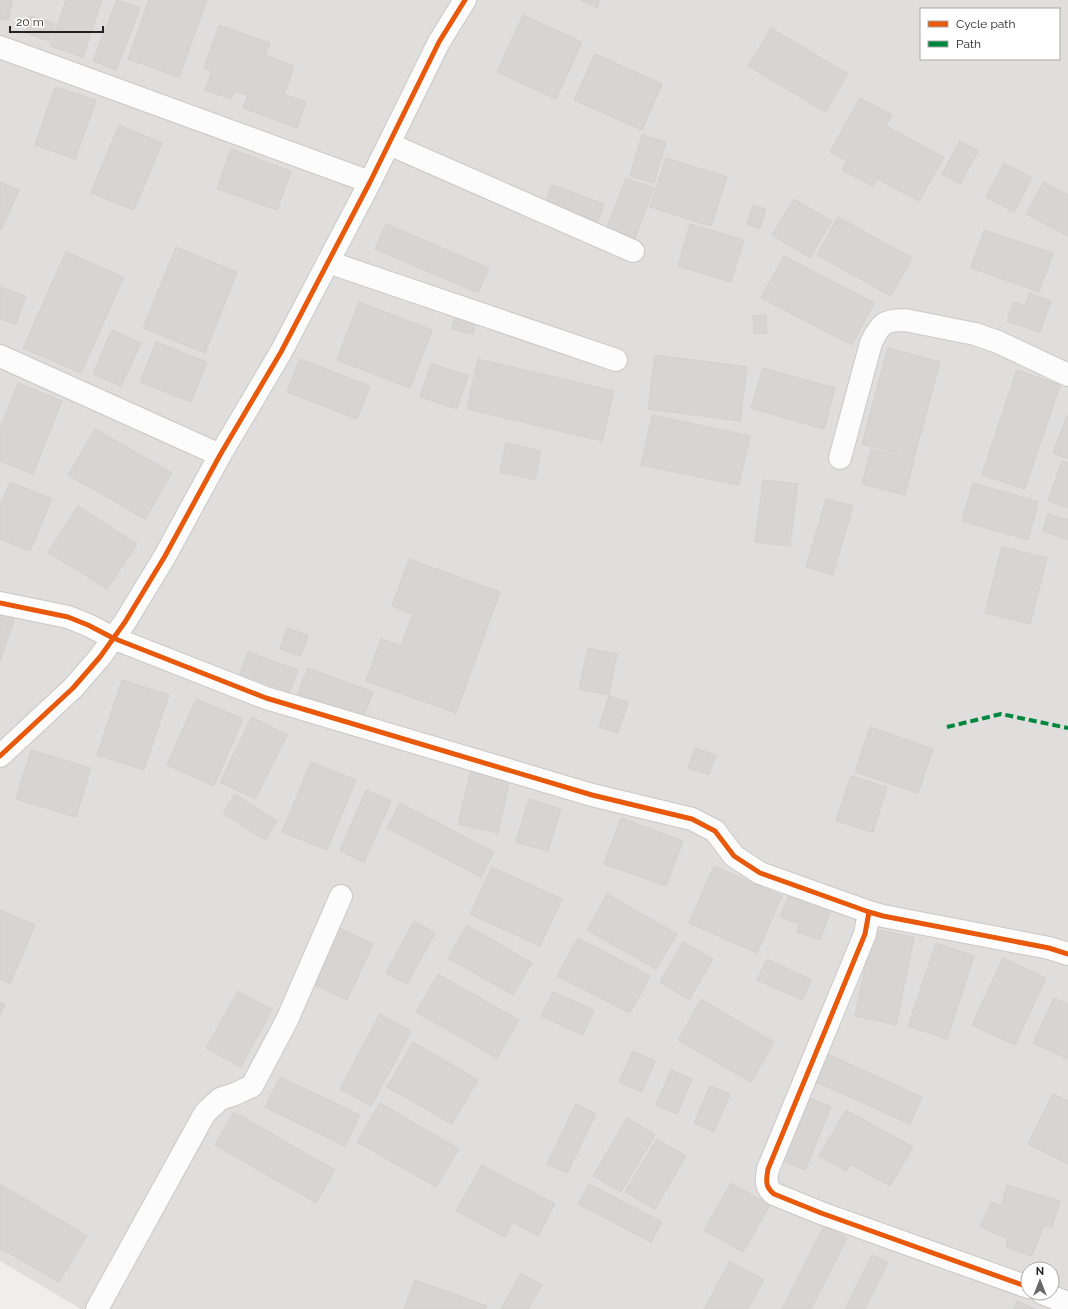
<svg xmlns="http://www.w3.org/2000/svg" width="1068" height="1309" viewBox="0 0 1068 1309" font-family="Raleway,sans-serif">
<rect width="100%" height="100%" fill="#f0eeeb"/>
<!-- residential -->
<path fill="#dfdedc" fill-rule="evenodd" d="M0,0H1068V1309H81L0,1261ZM921,9H1059V59H921ZM1028,1269H1052V1293H1028Z"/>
<!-- building -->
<g fill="#d7d4d2" stroke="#d3d0cc">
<path d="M0,0H12L9,20L0,19Z"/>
<path d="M66,0H102L83,57L50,46Z"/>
<path d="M117,0L140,8L116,70L93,61Z"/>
<path d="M149,0H207L179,77L128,59Z"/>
<path d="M580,0H600L597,8Z"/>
<path d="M523,15L582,42L556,99L497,72Z"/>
<path d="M31,16L55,24L49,41L25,33Z"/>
<path d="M219,25L270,43L265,55L294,66L284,94L306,102L297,128L243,108L248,95L234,91L231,99L205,90L212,71L204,68Z"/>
<path d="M771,28L848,74L825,112L748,66Z"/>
<path d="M595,54L662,84L642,130L574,100Z"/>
<path d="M55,87L96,100L75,159L35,145Z"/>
<path d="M860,98L892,115L886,126L944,157L919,201L877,179L873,186L842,170L847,161L830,152Z"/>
<path d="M119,125L162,143L134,210L91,193Z"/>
<path d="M642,135L666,142L654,183L630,176Z"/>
<path d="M960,141L978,151L960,184L942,174Z"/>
<path d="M231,149L291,171L277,210L217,189Z"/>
<path d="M666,158L727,177L711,226L650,207Z"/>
<path d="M1004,163L1032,178L1014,212L986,197Z"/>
<path d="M626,178L654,188L635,238L607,228Z"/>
<path d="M0,182L19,190L1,230L0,229Z"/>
<path d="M1044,182L1068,195V236L1026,214Z"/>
<path d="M552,185L604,204L597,224L544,206Z"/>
<path d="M794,199L832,221L810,258L772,235Z"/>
<path d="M753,205L766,209L760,229L747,224Z"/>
<path d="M838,217L912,258L891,296L817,255Z"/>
<path d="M386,224L489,268L478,293L375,249Z"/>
<path d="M690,224L744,240L731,282L678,266Z"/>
<path d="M984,230L1053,253L1039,292L971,268Z"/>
<path d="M176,247L237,272L205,353L143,328Z"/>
<path d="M66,252L124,277L81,373L23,348Z"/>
<path d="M784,256L874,303L852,345L761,298Z"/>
<path d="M0,287L26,296L16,324L0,319Z"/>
<path d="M1029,293L1051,301L1040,332L1007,321L1014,302L1025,306Z"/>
<path d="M359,302L432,330L410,388L337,360Z"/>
<path d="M766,315L767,333L754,334L753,316Z"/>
<path d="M455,316L475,321L473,334L452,329Z"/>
<path d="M112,330L141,343L121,386L93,374Z"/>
<path d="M156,342L207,362L191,402L140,382Z"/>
<path d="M888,348L940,362L914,458L862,444Z"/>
<path d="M655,355L747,367L740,421L648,409Z"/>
<path d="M300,359L370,386L357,419L287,392Z"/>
<path d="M478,359L614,391L602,441L467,409Z"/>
<path d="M431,364L468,375L457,409L420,397Z"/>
<path d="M763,368L835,388L824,429L751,408Z"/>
<path d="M1017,370L1060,385L1025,489L982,475Z"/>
<path d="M18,383L62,401L33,474L0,461V428Z"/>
<path d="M652,415L750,436L739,485L641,465Z"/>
<path d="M1067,416H1068V459L1053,453Z"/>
<path d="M95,429L172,473L145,519L68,475Z"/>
<path d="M506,443L541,451L535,480L500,472Z"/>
<path d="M871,449L914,460L905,495L862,484Z"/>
<path d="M1062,461L1068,463V508L1048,501Z"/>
<path d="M763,480L798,484L790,546L755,542Z"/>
<path d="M10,482L52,499L30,551L0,539V506Z"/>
<path d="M973,483L1038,502L1028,540L962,521Z"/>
<path d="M826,499L853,506L833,575L806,567Z"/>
<path d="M78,506L137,544L107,589L48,552Z"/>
<path d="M1048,514L1068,520V540L1043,531Z"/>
<path d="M1002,547L1047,558L1030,624L985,613Z"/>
<path d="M409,559L500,592L456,713L366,681L381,639L401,646L413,614L392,606Z"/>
<path d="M0,612L15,617L0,661Z"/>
<path d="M287,628L308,635L301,656L280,649Z"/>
<path d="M588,648L617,654L609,695L579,689Z"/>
<path d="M248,652L298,670L290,692L240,674Z"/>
<path d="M308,668L373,692L363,718L298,694Z"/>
<path d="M122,680L169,695L144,770L97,755Z"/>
<path d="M609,696L628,702L618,733L599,727Z"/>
<path d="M196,699L243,719L214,786L167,765Z"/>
<path d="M252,717L287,735L255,799L220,782Z"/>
<path d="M870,727L933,749L918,793L855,772Z"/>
<path d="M695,748L716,755L709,775L688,768Z"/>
<path d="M31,750L91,768L76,817L16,799Z"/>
<path d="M311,762L356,780L327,850L282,832Z"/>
<path d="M471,770L510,779L498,833L458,824Z"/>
<path d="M851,776L887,787L873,832L836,821Z"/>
<path d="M366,790L391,801L364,862L340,851Z"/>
<path d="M235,794L277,821L265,840L223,813Z"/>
<path d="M529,799L561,809L548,851L516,842Z"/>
<path d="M400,803L494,852L481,877L387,828Z"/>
<path d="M621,818L683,841L666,886L604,864Z"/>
<path d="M714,866L782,896L757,953L689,923Z"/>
<path d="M492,867L562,899L540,946L470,914Z"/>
<path d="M607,894L677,934L656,969L587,930Z"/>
<path d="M789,895L831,910L820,940L797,932L800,924L780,917Z"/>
<path d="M0,910L35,925L10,984L0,979Z"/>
<path d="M414,921L435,933L407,984L386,973Z"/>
<path d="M467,925L532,963L513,995L448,958Z"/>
<path d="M339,928L373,944L347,1000L313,984Z"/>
<path d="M873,929L914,937L896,1025L855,1016Z"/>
<path d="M578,938L650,976L630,1013L557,976Z"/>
<path d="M683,942L713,959L689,1000L660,982Z"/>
<path d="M936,943L974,956L947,1039L908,1026Z"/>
<path d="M1003,958L1046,978L1015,1045L972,1025Z"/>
<path d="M767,959L812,980L802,1000L757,980Z"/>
<path d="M438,974L519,1020L497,1058L416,1012Z"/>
<path d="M238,991L272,1010L241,1067L206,1048Z"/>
<path d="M553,992L594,1010L583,1035L541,1016Z"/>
<path d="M1054,998L1068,1004V1059L1033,1043Z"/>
<path d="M701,999L774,1042L751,1082L678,1040Z"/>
<path d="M0,1002L5,1005L0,1015Z"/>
<path d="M380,1014L411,1031L371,1106L340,1089Z"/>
<path d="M413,1042L478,1080L452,1124L387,1087Z"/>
<path d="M633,1051L655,1061L642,1092L619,1082Z"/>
<path d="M827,1054L922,1097L910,1124L814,1081Z"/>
<path d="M671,1070L692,1079L677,1114L656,1105Z"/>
<path d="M280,1077L360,1115L345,1146L265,1107Z"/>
<path d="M710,1086L730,1094L714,1132L694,1123Z"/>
<path d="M1053,1094L1068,1101V1164L1028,1144Z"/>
<path d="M807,1097L831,1107L805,1170L780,1160Z"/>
<path d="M380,1103L459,1149L436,1187L357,1142Z"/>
<path d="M576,1104L596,1114L567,1173L547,1164Z"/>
<path d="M846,1110L913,1147L890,1186L850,1164L846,1171L819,1156Z"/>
<path d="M234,1112L335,1170L316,1203L215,1145Z"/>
<path d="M627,1118L655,1135L621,1192L593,1176Z"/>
<path d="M657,1139L686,1156L655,1209L625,1192Z"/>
<path d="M482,1165L555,1204L538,1236L513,1222L505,1237L456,1211Z"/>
<path d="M731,1183L770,1205L743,1252L704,1230Z"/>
<path d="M0,1184L87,1236L59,1282L0,1248Z"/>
<path d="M589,1184L662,1222L651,1242L578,1204Z"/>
<path d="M1007,1185L1060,1201L1052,1227L1044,1225L1032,1256L1006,1247L1008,1239L980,1227L991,1202L1001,1206Z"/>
<path d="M824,1226L847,1238L811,1309H782Z"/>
<path d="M872,1255L888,1262L865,1309H845Z"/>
<path d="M730,1261L764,1280L748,1309H704Z"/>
<path d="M521,1273L542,1285L528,1309H501Z"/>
<path d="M415,1280L487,1306L486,1309H404Z"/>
<path d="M1017,1301L1035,1309H1013Z"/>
</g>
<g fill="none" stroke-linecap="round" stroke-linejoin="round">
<!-- minor casing -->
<g stroke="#c9c8c7" stroke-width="24">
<g id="minor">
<path d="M0,47L370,182"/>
<path d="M389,144L633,251"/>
<path d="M328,262L616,360"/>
<path d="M0,356L220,455"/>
<path d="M840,458L871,343C880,324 884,320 905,320L975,334L998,342L1068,375"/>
<path d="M0,603L68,617L88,625L113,638L266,698L592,795L692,819L715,831L734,856L760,873L869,912"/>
<path d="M0,756L73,688L100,657L125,622L165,556L220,455L281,352L370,182L439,42L465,0"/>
<path d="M1028,1287L821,1213L774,1194C765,1187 766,1180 768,1169L865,934L869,912L883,916L1049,948L1068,954"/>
<path d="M1042,1293L1068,1303"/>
<path d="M97,1309L205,1113L220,1099L235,1094L252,1086L287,1020L341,896"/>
</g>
</g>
<!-- minor -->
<use href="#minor" stroke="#fdfcfc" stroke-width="22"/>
<!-- quiet -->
<path stroke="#00873e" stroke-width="4" stroke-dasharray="8 4" stroke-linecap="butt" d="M947,727L1001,714L1068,728"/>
<!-- cycleway casing -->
<g stroke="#fff" stroke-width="8">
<g id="cycleway">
<path d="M0,603L68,617L88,625L113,638L266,698L592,795L692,819L715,831L734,856L760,873L869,912"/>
<path d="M0,756L73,688L100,657L125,622L165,556L220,455L281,352L370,182L439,42L465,0"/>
<path d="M1028,1287L821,1213L774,1194C765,1187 766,1180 768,1169L865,934L869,912L883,916L1049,948L1068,954"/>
</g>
</g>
<!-- cycleway -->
<use href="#cycleway" stroke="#e8590c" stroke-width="5"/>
</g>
<!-- legend -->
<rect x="920" y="8" width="140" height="52" fill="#ffffff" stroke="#a7a7a7"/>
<rect x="928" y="21" width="20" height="6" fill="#e8590c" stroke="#a7a7a7"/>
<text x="956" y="28" font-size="12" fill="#222222">Cycle path</text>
<rect x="928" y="41" width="20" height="6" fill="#00873e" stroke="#a7a7a7"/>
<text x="956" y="48" font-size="12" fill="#222222">Path</text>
<!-- north arrow -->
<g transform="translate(1040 1281)"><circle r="19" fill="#ffffff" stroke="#a7a7a7"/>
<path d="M0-3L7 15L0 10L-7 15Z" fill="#6a6968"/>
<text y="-6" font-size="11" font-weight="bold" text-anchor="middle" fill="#222222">N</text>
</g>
<!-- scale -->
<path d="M10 26v6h93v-6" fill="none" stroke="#222222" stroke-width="2"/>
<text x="16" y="26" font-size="12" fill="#222222" stroke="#ffffff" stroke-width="3" paint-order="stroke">20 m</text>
</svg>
